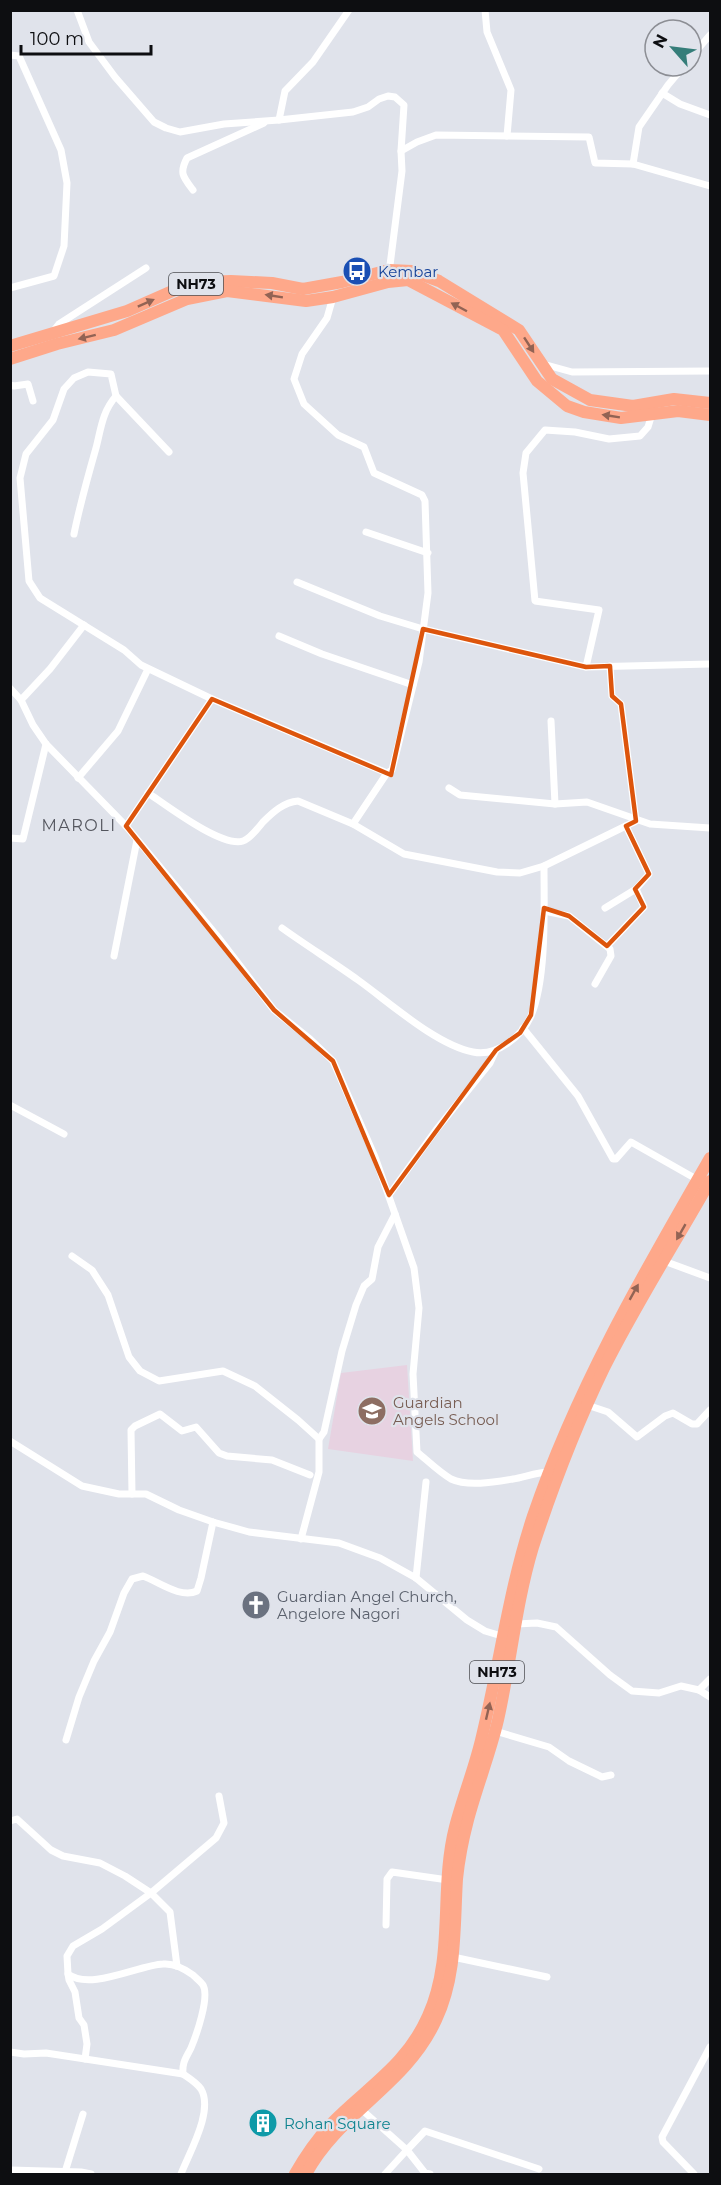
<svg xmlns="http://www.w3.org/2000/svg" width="721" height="2185" viewBox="0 0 721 2185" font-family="Montserrat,sans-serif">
<rect width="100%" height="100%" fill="#e0e3eb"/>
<!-- education -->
<path fill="#e7d2e1" d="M407,1365L413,1461L328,1449L341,1373Z"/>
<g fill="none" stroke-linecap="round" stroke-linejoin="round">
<!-- street -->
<g stroke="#fff" stroke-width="7">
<path d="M77,10L89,42L115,77L154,122L166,128L180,132L224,124L279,120"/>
<path d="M349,10L313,62L285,91L279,120L353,112L368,107L379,99L388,96L395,97L404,105L401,151"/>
<path d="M485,10L487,32L511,90L507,136"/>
<path d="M10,55L19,56L61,150L67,183L64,246L54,276L10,288"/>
<path d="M691,57L710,35"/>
<path d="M662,93L680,104L710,115"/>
<path d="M633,164L639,127L668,85L684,66"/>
<path d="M193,190C183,177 179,173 187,158L264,123"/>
<path d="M389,273L402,171L401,151L417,142L436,135L589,137L595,163L633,164L710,186"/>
<path d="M52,333L59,324L146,268"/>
<path d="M543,364L572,372L710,371"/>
<path d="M10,385L14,386L28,384L33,401"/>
<path d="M169,452L116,396L111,374L88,372L74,378L64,389L53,420L26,454L20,478L29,581L40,598L124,650L141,665L212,699"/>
<path d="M366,532L428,553"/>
<path d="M74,534C80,504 88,476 96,448C101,429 102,412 116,396"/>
<path d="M297,582L380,616L423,629L586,667L710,664"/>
<path d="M279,636L322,654L413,685"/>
<path d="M586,667L599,610L535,601L523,473L526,453L545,430L575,432L609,439L640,436L648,427L652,414"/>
<path d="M10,688L21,700L33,725L46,744L126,826L218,937L274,1010L310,1039L333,1061L375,1157L414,1268L419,1308L413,1374L417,1452C428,1461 439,1472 451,1479C468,1487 495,1482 513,1479C525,1477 537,1472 550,1472"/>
<path d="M21,700L50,669L84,625"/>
<path d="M551,721L555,804"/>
<path d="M387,773L353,824L404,854L497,872L520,873L544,866L636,821L621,704L612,696L610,666"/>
<path d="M78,778L118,731L148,669"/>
<path d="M449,788L460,795L555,804L587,802L650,824L710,828"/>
<path d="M148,793C166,805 222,848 243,841C250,839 258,828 263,822C273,812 284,802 298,801L353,824"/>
<path d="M126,826L212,699L387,773L392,770L419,662L428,593L425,501L422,495L374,473L364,447L338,435L304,404L294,379L302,354L327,318L333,297"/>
<path d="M10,838L23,839L46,744"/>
<path d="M605,908L636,889"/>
<path d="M544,911L569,916L610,949L611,956L595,984"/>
<path d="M282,928C307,946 333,962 358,980C389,1002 436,1045 473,1052C497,1057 522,1036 531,1016C547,978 544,908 544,866"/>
<path d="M607,946L644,907L636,889L649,874L626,826"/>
<path d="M114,956L137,840"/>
<path d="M523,1028L578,1096L613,1159H616L631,1142L698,1180"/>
<path d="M10,1105L64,1134"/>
<path d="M389,1195L436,1130L490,1063L496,1050"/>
<path d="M72,1256L92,1270L108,1295L129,1357L140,1371L159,1381L223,1371L255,1386L298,1420L319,1439V1472L301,1539"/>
<path d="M664,1261L710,1278"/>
<path d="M587,1405L608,1412L637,1437L665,1416L673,1413L692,1424H697L710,1410"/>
<path d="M319,1439L324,1432L342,1351L356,1305L364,1286L372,1279L378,1247L395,1214"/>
<path d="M10,1441L82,1486L119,1494H146L179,1510L213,1522L249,1532L339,1543L380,1558L416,1578L467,1620L485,1631L505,1637"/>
<path d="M132,1494L131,1430L135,1426L160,1414L182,1431L196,1427L219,1453L227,1456L272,1460L310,1475"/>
<path d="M416,1578L426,1482"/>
<path d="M516,1624L537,1623L556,1627L610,1675L632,1691L659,1693L681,1686L699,1690L710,1697"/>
<path d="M699,1690L710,1679"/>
<path d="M495,1731L549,1747L569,1761L602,1777L611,1775"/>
<path d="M66,1740L79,1697L94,1661L110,1632L124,1593L132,1579L143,1576C159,1582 181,1599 197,1591L201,1578L213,1522"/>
<path d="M10,1821L17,1819L51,1850L63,1856L100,1863L125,1876L151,1893L170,1912L177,1966"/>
<path d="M386,1925L387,1879L392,1872L448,1880"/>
<path d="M453,1957L547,1977"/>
<path d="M68,1974L69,1980L75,1992L79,2018L84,2025L87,2044L85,2059"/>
<path d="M10,2052L24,2054L46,2053L183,2074"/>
<path d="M361,2109L407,2150L385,2174"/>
<path d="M10,2170L81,2172L91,2174"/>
<path d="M65,2172L83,2114"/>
<path d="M181,2174C189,2153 214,2111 201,2089C197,2083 189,2078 183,2074C182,2062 186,2058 191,2048C196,2036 210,1997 203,1985C201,1982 196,1978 193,1975C185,1969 174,1963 163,1964C139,1965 90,1991 68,1974L67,1956L73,1946L102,1929L151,1893L216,1838L224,1823L219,1796"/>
<path d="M430,2174L425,2173L407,2150L425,2131L539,2169"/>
<path d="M694,2174L663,2142L662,2137L710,2047"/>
</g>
<!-- highway -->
<g stroke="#fea88a" stroke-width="12">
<path d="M10,346L127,311L177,289L203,282L231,281L272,283L303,289L342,282L389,270L412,271L439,281L519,330L552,379L590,400L633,406L674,399L710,403"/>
<path d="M10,359L57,344L114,330L187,299L227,291L306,301L333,297L388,282L408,280L503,330L537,381L567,406L584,412L621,418L678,411L710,415"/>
<path d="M295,2174C305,2156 317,2139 331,2124C367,2087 406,2066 428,2016C455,1957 439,1889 455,1827C463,1796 475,1767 482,1736C500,1662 509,1588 533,1516C576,1389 643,1274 710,1158"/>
<path d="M306,2174C339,2112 406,2086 436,2020C457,1976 454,1927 457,1879C459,1859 463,1839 468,1820C477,1786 490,1754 498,1720C511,1662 516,1603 533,1547C553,1486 576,1426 604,1368C636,1304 675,1243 710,1181"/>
</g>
</g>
<!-- one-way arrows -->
<defs><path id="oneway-solid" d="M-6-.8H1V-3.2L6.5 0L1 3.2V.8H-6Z" transform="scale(1.5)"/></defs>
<g fill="#926354">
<use href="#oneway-solid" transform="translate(274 296) rotate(-171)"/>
<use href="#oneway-solid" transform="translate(146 303) rotate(-24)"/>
<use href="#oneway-solid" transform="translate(459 307) rotate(-152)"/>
<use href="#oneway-solid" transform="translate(87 337) rotate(166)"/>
<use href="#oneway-solid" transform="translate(529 345) rotate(57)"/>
<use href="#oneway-solid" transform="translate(611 416) rotate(-171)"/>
<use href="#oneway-solid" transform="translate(681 1232) rotate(120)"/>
<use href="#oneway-solid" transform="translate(634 1292) rotate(-61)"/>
<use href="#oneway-solid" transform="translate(488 1711) rotate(-77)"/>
</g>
<!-- marked area -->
<path fill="none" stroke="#dd550c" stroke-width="4.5" stroke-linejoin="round" d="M423,629L586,667L610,666L612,696L621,704L636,821L626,826L649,874L635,889L644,907L607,946L569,916L544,908L531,1015L520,1033L496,1050L389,1195L333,1061L274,1010L126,826L212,699L391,775Z"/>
<!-- icons -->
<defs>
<g id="bus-disc" transform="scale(1.5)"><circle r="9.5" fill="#1a4fb4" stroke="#e0e3eb"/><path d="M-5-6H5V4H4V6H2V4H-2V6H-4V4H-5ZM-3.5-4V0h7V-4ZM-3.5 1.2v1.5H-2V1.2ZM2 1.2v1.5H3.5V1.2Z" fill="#fff"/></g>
<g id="school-disc" transform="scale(1.5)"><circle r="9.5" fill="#8d6e63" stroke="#e0e3eb"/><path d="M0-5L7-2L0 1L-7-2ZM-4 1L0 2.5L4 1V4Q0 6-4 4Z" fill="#fff"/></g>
<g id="church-disc" transform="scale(1.5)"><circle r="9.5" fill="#6b7280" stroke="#e0e3eb"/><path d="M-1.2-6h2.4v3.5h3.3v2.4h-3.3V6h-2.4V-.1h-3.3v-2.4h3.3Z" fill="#fff"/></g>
<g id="building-disc" transform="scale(1.5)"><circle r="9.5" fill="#0f9aa8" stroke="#e0e3eb"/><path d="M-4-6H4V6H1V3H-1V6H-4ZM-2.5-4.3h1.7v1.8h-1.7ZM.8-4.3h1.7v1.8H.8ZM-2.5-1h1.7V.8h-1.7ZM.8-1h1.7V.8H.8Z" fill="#fff"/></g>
</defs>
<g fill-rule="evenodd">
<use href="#bus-disc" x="357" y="271"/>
<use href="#school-disc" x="372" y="1411"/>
<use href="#church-disc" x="256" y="1605"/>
<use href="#building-disc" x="263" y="2123"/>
</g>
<g text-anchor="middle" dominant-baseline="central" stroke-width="4.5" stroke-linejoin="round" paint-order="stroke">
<!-- shield labels -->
<g fill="#e0e3eb" stroke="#4c4e52" stroke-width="1.5">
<rect x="169" y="273" width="54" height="22" rx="4.5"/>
<rect x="470" y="1661" width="54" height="22" rx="4.5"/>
</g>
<g font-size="14" font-weight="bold" fill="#0d0e11">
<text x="196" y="284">NH73</text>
<text x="497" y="1672">NH73</text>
</g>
<!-- transit labels -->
<g font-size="15" fill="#164399" stroke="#e0e3eb" text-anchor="start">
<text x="378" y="271">Kembar</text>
</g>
<!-- education labels -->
<g font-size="15" fill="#785e54" stroke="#e0e3eb" text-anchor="start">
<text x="393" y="1402">Guardian<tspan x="393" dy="17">Angels School</tspan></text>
</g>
<!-- worship labels -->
<g font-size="15" fill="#5b616d" stroke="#e0e3eb" text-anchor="start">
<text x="277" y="1596">Guardian Angel Church,<tspan x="277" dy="17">Angelore Nagori</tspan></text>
</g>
<!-- culture labels -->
<g font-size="15" fill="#0d838f" stroke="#e0e3eb" text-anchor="start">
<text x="284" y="2123">Rohan Square</text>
</g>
<!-- neighbourhood labels -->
<g font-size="16" letter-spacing="1.5" fill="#53555d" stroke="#e0e3eb">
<text x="79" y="825">MAROLI</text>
</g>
</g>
<!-- border -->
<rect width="721" height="2185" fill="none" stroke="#0d0e11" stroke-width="24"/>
<!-- north arrow -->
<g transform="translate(673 48) rotate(298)"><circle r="28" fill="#e0e3eb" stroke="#8c8e94" stroke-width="1.5"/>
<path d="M0-4.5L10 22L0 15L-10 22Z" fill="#357d79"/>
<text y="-9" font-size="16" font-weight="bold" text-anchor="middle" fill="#0d0e11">N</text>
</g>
<!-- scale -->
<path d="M21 45v9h130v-9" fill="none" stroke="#0d0e11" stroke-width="3"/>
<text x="30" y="45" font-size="18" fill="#0d0e11" stroke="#e0e3eb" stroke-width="4.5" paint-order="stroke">100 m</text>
</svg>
